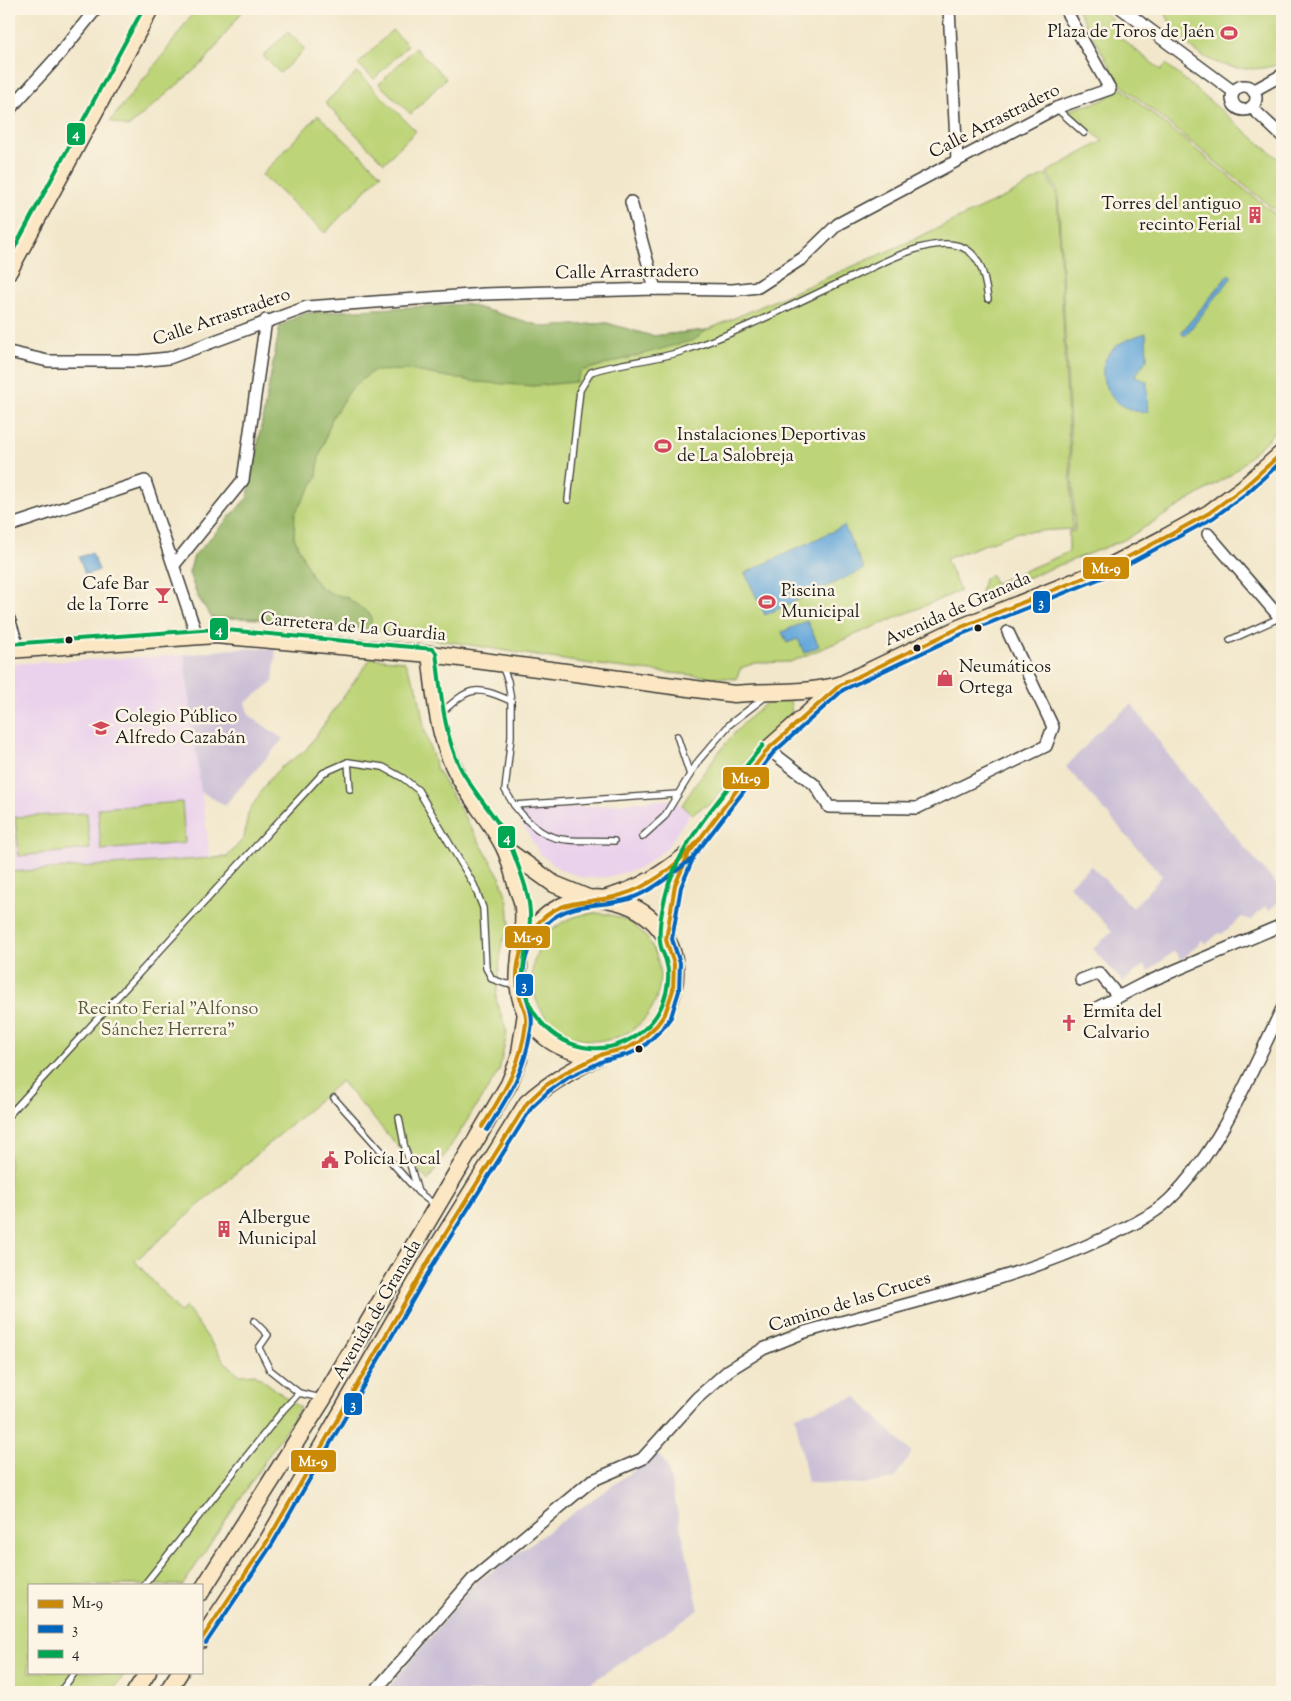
<svg xmlns="http://www.w3.org/2000/svg" width="1291" height="1701" viewBox="0 0 1291 1701" font-family="'Sorts Mill Goudy',serif">
<rect width="100%" height="100%" fill="#fcf5e5"/>
<filter id="ink" filterUnits="userSpaceOnUse"><feTurbulence type="fractalNoise" baseFrequency=".02" numOctaves="2"/><feDisplacementMap in="SourceGraphic" scale="10" xChannelSelector="R" yChannelSelector="G"/><feConvolveMatrix kernelMatrix="1 2 1 2 8 2 1 2 1" color-interpolation-filters="sRGB"/></filter>
<filter id="wash" filterUnits="userSpaceOnUse"><feTurbulence type="fractalNoise" baseFrequency=".0096" numOctaves="4" result="noise"/><feDisplacementMap in="SourceGraphic" scale="20" xChannelSelector="R" yChannelSelector="G"/><feGaussianBlur stdDeviation="1.12" result="paint"/><feColorMatrix in="noise" values="0 0 0 0 0 0 0 0 0 0 0 0 0 0 0 0 0 1.4 0 .05"/><feComposite in="paint" operator="in"/></filter>
<g filter="url(#wash)">
<rect width="100%" height="100%" fill="#f2e7cb"/>
<!-- built -->
<g fill="#ead1ec">
<path d="M184,655L210,858L9,872V664Z"/>
<path d="M669,799L692,810L667,848L640,868L608,877L584,878L561,870L540,854L516,813Z"/>
</g>
<!-- industrial -->
<g fill="#cabfd6">
<path d="M276,648L273,682L245,703L249,715L283,739L225,805L201,792L184,655L232,649Z"/>
<path d="M1132,704L1186,779L1282,891V899L1269,910L1265,906L1252,920L1242,917L1222,934L1219,933L1206,944L1202,940L1182,960L1174,951L1149,971L1144,965L1123,982L1093,949L1112,931L1069,885L1091,866L1133,908L1162,876L1066,767L1104,726Z"/>
<path d="M856,1397L912,1453L894,1479L866,1484L808,1483L795,1416Z"/>
<path d="M658,1453L667,1465L699,1610L577,1692H385L474,1584Z"/>
</g>
<!-- green -->
<g fill="#bdd478" stroke="#6c784a">
<path d="M196,9H244L205,61L128,127L110,121L163,55Z"/>
<path d="M1077,9H1099L1111,18L1118,36L1161,70L1166,64L1282,162V216L1120,84Z"/>
<path d="M1164,9H1282V63C1235,81 1180,56 1164,9Z"/>
<path d="M392,30L408,45L374,79L358,64Z"/>
<path d="M288,32L305,49L280,73L263,56Z"/>
<path d="M415,48L446,78L411,114L379,84Z"/>
<path d="M357,72L416,131L384,163L325,103Z"/>
<path d="M1121,88L1282,220V425L1232,474L1124,540L980,596L984,579L991,574L995,583L1069,552V531H1075L1058,192L1047,172L1103,141L1066,111L1101,101Z"/>
<path d="M318,115L381,174L325,233L262,175Z"/>
<path d="M1046,174L1057,195L1073,529L1018,532L946,559L960,591L790,662L755,663L741,668L736,679C680,674 625,669 570,661C451,643 332,618 212,618L198,597L189,573L194,556L248,497L280,326L466,304L544,327L607,323L652,336L707,330L897,247L1009,195Z"/>
<path d="M371,658L404,661L418,691L425,732L437,770L500,877L508,902L510,927L502,942L496,999L507,1033L499,1071L428,1181L341,1081L135,1261L180,1312L186,1307L225,1362L240,1375L255,1374L300,1408L183,1585H29V1672H126L112,1692H9V872L227,857L244,838L248,813L267,782L279,769L305,751Z"/>
<path d="M776,697L790,700L792,713L730,776L715,800L692,814L682,805C706,768 738,720 776,697Z"/>
<path d="M182,802L185,843L101,850L98,808Z"/>
<path d="M87,813L90,849L19,856L15,817Z"/>
<circle cx="596" cy="977" r="64"/>
</g>
<!-- forest -->
<path fill="#96b668" stroke="#596942" d="M466,304L544,327L607,323L652,336L707,330L694,340L581,371L576,382L533,386L477,382L408,370L373,371L351,389L332,418L319,458L317,477L295,513L294,537L311,575L320,587L333,594L346,597L371,615V630L258,618H212L198,597L189,573L194,556L248,497L280,326L304,313Z"/>
<!-- water -->
<g fill="#66a8da" stroke="#41627b">
<path d="M1229,274L1232,277L1185,336L1181,333Z"/>
<path d="M1146,333L1147,359L1135,376L1147,382L1148,412C1117,415 1088,378 1111,351C1120,341 1134,337 1146,333Z"/>
<path d="M844,526L864,569L765,615L745,573Z"/>
<path d="M92,553L99,570L85,575L79,557Z"/>
<path d="M807,621L819,646L804,653L798,639L787,643L782,632Z"/>
</g>
</g>
<g filter="url(#ink)">
<g fill="none" stroke-linecap="round" stroke-linejoin="round">
<!-- lane casing -->
<g stroke="#3c3a36" stroke-width="8">
<g id="lane">
<path d="M1056,108L1084,133"/>
<path d="M568,500L580,390L591,372C620,362 651,361 680,352C741,332 800,301 858,274C884,262 926,239 955,245C981,250 985,277 988,299"/>
<path d="M1230,640L1279,618"/>
<path d="M502,666L508,681L511,701V737L505,790L514,805L678,794"/>
<path d="M441,713C470,687 474,685 511,701"/>
<path d="M677,736L690,775"/>
<path d="M348,762L350,789"/>
<path d="M514,805C547,848 564,839 614,841"/>
<path d="M642,837L664,817L699,760L730,724L765,697"/>
<path d="M334,1098L418,1192"/>
<path d="M9,1115L323,773L348,762L383,767L403,778L418,790L474,885L483,908L486,968L492,979L506,984H517"/>
<path d="M399,1118L404,1144L418,1192L436,1206"/>
<path d="M254,1321L268,1335L259,1348L270,1370L299,1393"/>
<path d="M144,1585L284,1409L299,1393L321,1398"/>
<path d="M60,1692L75,1672"/>
</g>
</g>
<!-- street casing -->
<g stroke="#3c3a36" stroke-width="14">
<g id="street">
<path d="M949,9L957,160"/>
<path d="M1122,9L1234,92"/>
<circle cx="1244" cy="98" r="12"/>
<path d="M1253,91L1282,75"/>
<path d="M1251,107L1282,136"/>
<path d="M9,110L58,56L96,9"/>
<path d="M631,202L655,289"/>
<path d="M9,352L48,361H139L169,358L307,307L484,294L655,289L733,290L758,287L803,258L838,224L1056,108L1110,89L1065,9"/>
<path d="M9,526L145,481L197,636"/>
<path d="M1208,534L1282,620"/>
<path d="M174,565L243,480L266,320"/>
<path d="M9,619L19,649"/>
<path d="M768,749L815,785L829,807L917,808L1046,746L1053,727L1008,632"/>
<path d="M1081,980L1099,973L1118,996"/>
<path d="M1091,1011L1143,984L1282,925"/>
<path d="M374,1692L472,1580L591,1481L642,1459L697,1398L729,1370L763,1349L805,1332C903,1304 1012,1281 1104,1238C1126,1228 1151,1217 1169,1200C1220,1150 1251,1072 1282,1009"/>
</g>
</g>
<!-- secondary casing -->
<g stroke="#3c3a36" stroke-width="19">
<g id="secondary">
<path d="M9,271L150,9"/>
<path d="M9,650L215,635L430,654L734,694C770,691 805,694 840,685"/>
<path d="M430,654C435,694 437,733 455,769C468,797 492,821 505,849C510,860 513,873 516,884C518,892 523,900 523,908C527,948 505,986 532,1023C552,1050 589,1061 620,1050C647,1041 666,1020 673,992C694,899 556,856 520,955"/>
<path d="M505,849L554,884L588,898"/>
<path d="M607,898C642,888 659,876 688,854"/>
<path d="M666,940L675,885L689,853L768,749L840,685L959,628L1101,571L1166,537L1209,513L1243,488L1282,453"/>
<path d="M201,1592L323,1399L509,1084L519,1059L526,1013"/>
<path d="M201,1640L268,1540L429,1260L527,1103C550,1082 574,1069 602,1055"/>
<path d="M135,1692L148,1672"/>
<path d="M167,1692L180,1672"/>
</g>
</g>
<!-- lane -->
<use href="#lane" stroke="#fff" stroke-width="5.5"/>
<!-- street -->
<use href="#street" stroke="#fff" stroke-width="11"/>
<!-- secondary -->
<use href="#secondary" stroke="#fbe7c3" stroke-width="16"/>
<!-- bus-1 casing -->
<g stroke="#fcf5e5" stroke-width="8">
<g id="bus-1">
<path d="M482,1127C504,1092 521,1066 526,1023C527,1013 523,1008 520,998C513,975 518,949 533,929C559,895 586,906 621,895C652,886 677,865 698,841"/>
<path d="M201,1640L268,1540L429,1260L527,1103L545,1086L566,1072L603,1054L627,1048L639,1042L657,1025L665,1014L673,990L674,964L666,940L675,885L689,853L768,749L840,685L959,628L1101,571L1166,537L1209,513L1243,488L1282,453"/>
</g>
</g>
<!-- bus-2 casing -->
<g stroke="#fcf5e5" stroke-width="8">
<g id="bus-2">
<path d="M487,1130C510,1094 524,1073 531,1030C534,1014 528,1005 525,990C519,963 531,935 552,919C574,902 603,907 629,899C653,891 673,873 693,858"/>
<path d="M206,1643L273,1543L434,1263L532,1107L549,1091L569,1077L605,1060L629,1054L642,1048L662,1029L671,1017L679,991L680,963L672,939L681,887L694,856L773,753L843,690L962,634L1104,577L1213,518L1247,493L1282,461"/>
</g>
</g>
<!-- bus-3 casing -->
<g stroke="#fcf5e5" stroke-width="8">
<g id="bus-3">
<path d="M9,258L143,9"/>
<path d="M9,644L215,629L433,649L436,653C441,691 443,732 460,767C475,797 502,820 513,852C520,871 529,892 530,913C531,932 524,951 523,971C522,1010 551,1044 590,1048C614,1050 638,1039 653,1020C665,1005 672,980 666,961C664,954 660,948 660,941C658,923 664,900 669,883C687,831 730,788 763,745"/>
</g>
</g>
<!-- bus-1 -->
<use href="#bus-1" stroke="#cb8a06" stroke-width="4"/>
<!-- bus-2 -->
<use href="#bus-2" stroke="#0065bd" stroke-width="4"/>
<!-- bus-3 -->
<use href="#bus-3" stroke="#00a651" stroke-width="4"/>
</g>
</g>
<!-- icons -->
<defs>
<g id="stadium-bare" transform="scale(1.35)"><path d="M0-5a6.5 5 0 1 0 0 10a6.5 5 0 1 0 0-10ZM-3.5-1.8h7v3.6h-7Z" fill="#d1495b" stroke="#fcf5e5" stroke-width="2.5" paint-order="stroke"/></g>
<g id="building-bare" transform="scale(1.35)"><path d="M-4-6H4V6H1V3H-1V6H-4ZM-2.5-4.3h1.7v1.8h-1.7ZM.8-4.3h1.7v1.8H.8ZM-2.5-1h1.7V.8h-1.7ZM.8-1h1.7V.8H.8Z" fill="#d1495b" stroke="#fcf5e5" stroke-width="2.5" paint-order="stroke"/></g>
<g id="bar-bare" transform="scale(1.35)"><path d="M-6-5H6L.8 .8V4.5H3.5V6h-7V4.5H-.8V.8Z" fill="#d1495b" stroke="#fcf5e5" stroke-width="2.5" paint-order="stroke"/></g>
<g id="shop-bare" transform="scale(1.35)"><path d="M-5-2.5h2.3a2.7 3.5 0 0 1 5.4 0H5L5.5 6h-11ZM-1.5-2.5h3a1.5 2.3 0 0 0-3 0Z" fill="#d1495b" stroke="#fcf5e5" stroke-width="2.5" paint-order="stroke"/></g>
<g id="school-bare" transform="scale(1.35)"><path d="M0-5L7-2L0 1L-7-2ZM-4 1L0 2.5L4 1V4Q0 6-4 4Z" fill="#d1495b" stroke="#fcf5e5" stroke-width="2.5" paint-order="stroke"/></g>
<g id="church-bare" transform="scale(1.35)"><path d="M-1.2-6h2.4v3.5h3.3v2.4h-3.3V6h-2.4V-.1h-3.3v-2.4h3.3Z" fill="#d1495b" stroke="#fcf5e5" stroke-width="2.5" paint-order="stroke"/></g>
<g id="civic-bare" transform="scale(1.35)"><path d="M-.6-6.5H3V-4.5H.6V-3L4-1V1h2V6H-6V1h2V-1L-.6-3ZM-1.2 2.5V6h2.4V2.5Z" fill="#d1495b" stroke="#fcf5e5" stroke-width="2.5" paint-order="stroke"/></g>
</defs>
<g fill-rule="evenodd">
<use href="#stadium-bare" x="1229" y="33"/>
<use href="#building-bare" x="1255" y="215"/>
<use href="#stadium-bare" x="663" y="446"/>
<use href="#bar-bare" x="163" y="595"/>
<use href="#stadium-bare" x="767" y="602"/>
<use href="#shop-bare" x="945" y="678"/>
<use href="#school-bare" x="101" y="728"/>
<use href="#church-bare" x="1069" y="1023"/>
<use href="#civic-bare" x="330" y="1160"/>
<use href="#building-bare" x="224" y="1229"/>
</g>
<!-- markers -->
<g fill="#1c1c1c" stroke="#fcf5e5" stroke-width="2">
<circle cx="978" cy="628" r="4.5"/>
<circle cx="69" cy="640" r="4.5"/>
<circle cx="917" cy="648" r="4.5"/>
<circle cx="639" cy="1049" r="4.5"/>
</g>
<g text-anchor="middle" dominant-baseline="central" stroke-width="5" stroke-linejoin="round" paint-order="stroke">
<!-- poi labels -->
<g font-size="18" fill="#1c1c1c" stroke="#fcf5e5" text-anchor="start">
<text x="1215" y="33" text-anchor="end">Plaza de Toros de Jaén</text>
<text x="1241" y="205" text-anchor="end">Torres del antiguo<tspan x="1241" dy="21">recinto Ferial</tspan></text>
<text x="677" y="436">Instalaciones Deportivas<tspan x="677" dy="21">de La Salobreja</tspan></text>
<text x="149" y="585" text-anchor="end">Cafe Bar<tspan x="149" dy="21">de la Torre</tspan></text>
<text x="781" y="592">Piscina<tspan x="781" dy="21">Municipal</tspan></text>
<text x="959" y="668">Neumáticos<tspan x="959" dy="21">Ortega</tspan></text>
<text x="115" y="718">Colegio Público<tspan x="115" dy="21">Alfredo Cazabán</tspan></text>
<text x="1083" y="1013">Ermita del<tspan x="1083" dy="21">Calvario</tspan></text>
<text x="344" y="1160">Policía Local</text>
<text x="238" y="1219">Albergue<tspan x="238" dy="21">Municipal</tspan></text>
</g>
<!-- street labels -->
<g font-size="18" fill="#1c1c1c" stroke="#fcf5e5">
<text transform="translate(995 122) rotate(-27)">Calle Arrastradero</text>
<text transform="translate(627 273) rotate(-1)">Calle Arrastradero</text>
<text transform="translate(222 318) rotate(-19)">Calle Arrastradero</text>
<text transform="translate(958 610) rotate(-24)">Avenida de Granada</text>
<text transform="translate(353 628) rotate(5)">Carretera de La Guardia</text>
<text transform="translate(850 1303) rotate(-17)">Camino de las Cruces</text>
<text transform="translate(378 1310) rotate(-60)">Avenida de Granada</text>
</g>
<!-- park labels -->
<g font-size="18" fill="#545c3c" stroke="#fcf5e5">
<text x="168" y="1010">Recinto Ferial "Alfonso<tspan x="168" dy="21">Sánchez Herrera"</tspan></text>
</g>
</g>
<g stroke="#fcf5e5" stroke-width="2">
<rect x="66" y="122" width="20" height="24" rx="5" fill="#00a651"/>
<rect x="1082" y="556" width="48" height="24" rx="5" fill="#cb8a06"/>
<rect x="1032" y="590" width="19" height="24" rx="5" fill="#0065bd"/>
<rect x="209" y="617" width="20" height="24" rx="5" fill="#00a651"/>
<rect x="722" y="766" width="48" height="24" rx="5" fill="#cb8a06"/>
<rect x="497" y="825" width="19" height="24" rx="5" fill="#00a651"/>
<rect x="504" y="925" width="47" height="24" rx="5" fill="#cb8a06"/>
<rect x="515" y="973" width="19" height="24" rx="5" fill="#0065bd"/>
<rect x="343" y="1392" width="20" height="24" rx="5" fill="#0065bd"/>
<rect x="290" y="1449" width="47" height="24" rx="5" fill="#cb8a06"/>
</g>
<g font-size="14" text-anchor="middle" font-weight="bold" fill="#fff">
<text x="76" y="138">4</text>
<text x="1106" y="573">M1-9</text>
<text x="1041" y="607">3</text>
<text x="219" y="634">4</text>
<text x="746" y="783">M1-9</text>
<text x="507" y="842">4</text>
<text x="528" y="942">M1-9</text>
<text x="524" y="990">3</text>
<text x="353" y="1409">3</text>
<text x="313" y="1466">M1-9</text>
</g>
<!-- margin -->
<rect width="1291" height="1701" fill="none" stroke="#fcf5e5" stroke-width="30"/>
<!-- legend -->
<rect x="28" y="1584" width="175" height="90" fill="#fcf5e5" stroke="#a29e95"/>
<rect x="38" y="1600" width="25" height="8" fill="#cb8a06" stroke="#a29e95"/>
<text x="72" y="1608" font-size="15" fill="#1c1c1c">M1-9</text>
<rect x="38" y="1625" width="25" height="8" fill="#0065bd" stroke="#a29e95"/>
<text x="72" y="1634" font-size="15" fill="#1c1c1c">3</text>
<rect x="38" y="1650" width="25" height="8" fill="#00a651" stroke="#a29e95"/>
<text x="72" y="1658" font-size="15" fill="#1c1c1c">4</text>
</svg>
